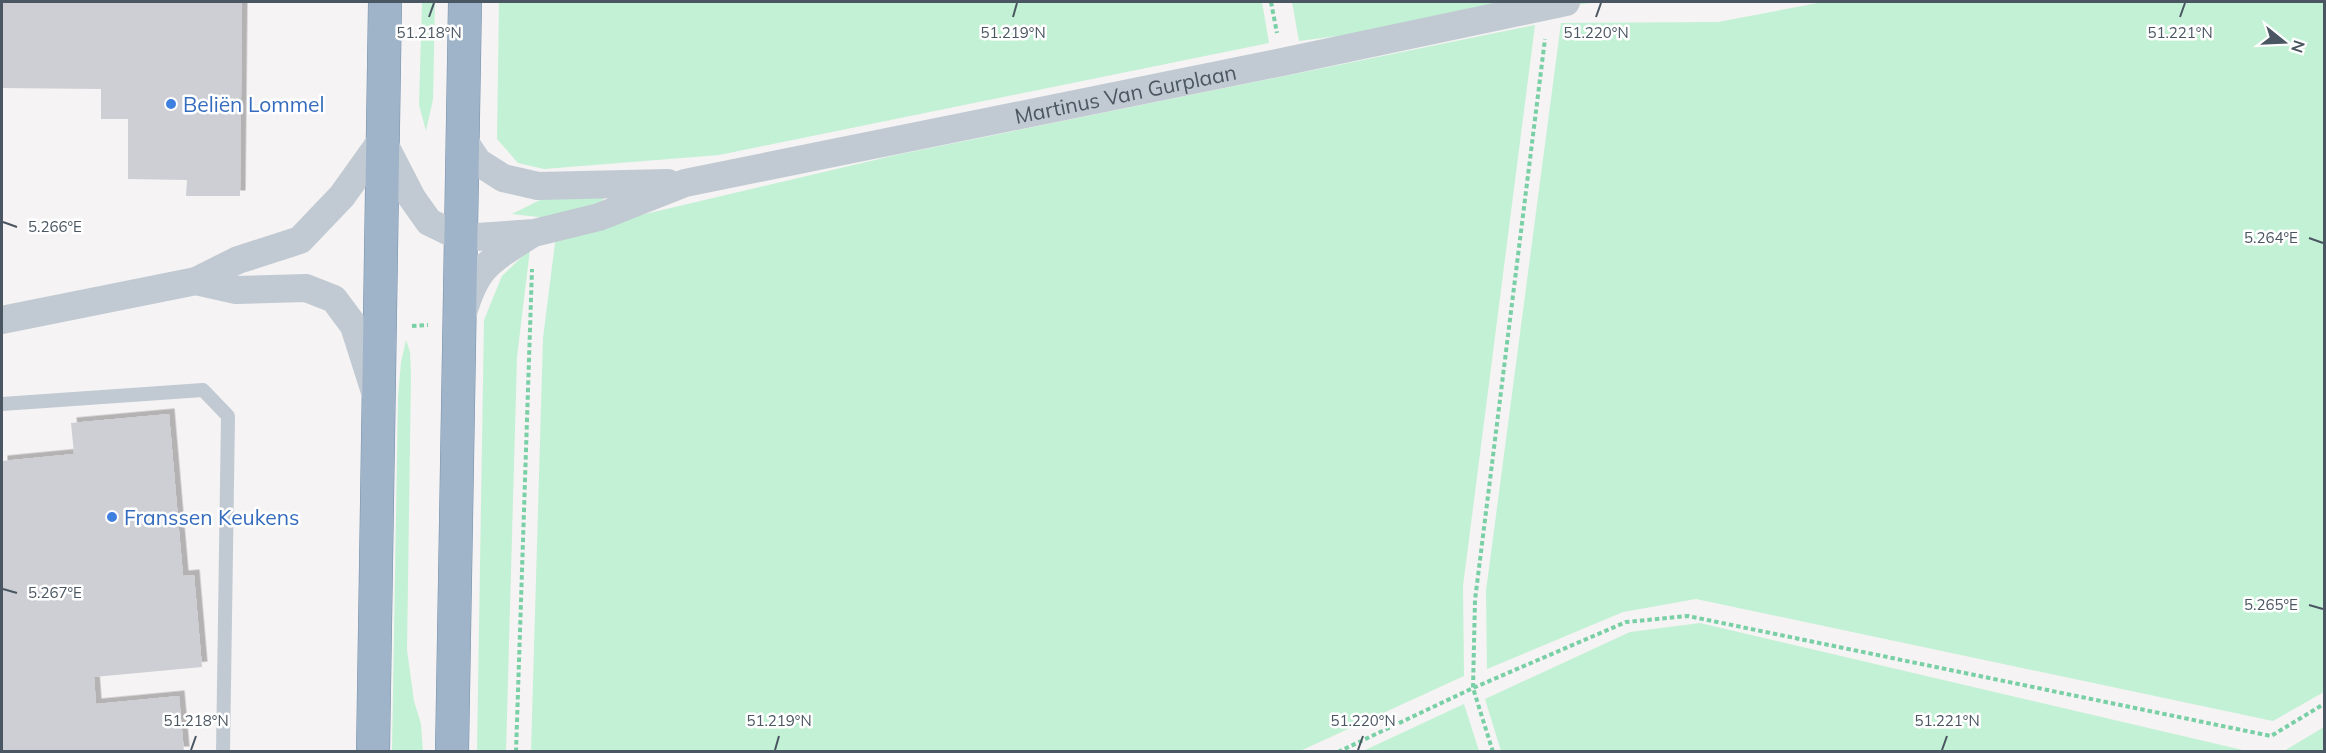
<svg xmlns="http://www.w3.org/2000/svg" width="2326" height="753" viewBox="0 0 2326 753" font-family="Mulish,sans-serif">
<defs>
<filter id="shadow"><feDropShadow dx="5.5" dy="-5.5" stdDeviation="0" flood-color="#0004"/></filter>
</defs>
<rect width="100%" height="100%" fill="#f5f3f3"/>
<!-- green -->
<g fill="#c3f1d5">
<path d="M422,2H435L433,99L426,131L419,105Z"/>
<path d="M499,2H1262L1269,43L719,155L544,169L518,163L497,139Z"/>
<path d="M1292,2H1598L1299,41Z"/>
<path d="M1823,2H2324V692L2273,721L1696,599L1623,612L1487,669L1486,591L1561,23L1718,22Z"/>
<path d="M1535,25L1463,586L1464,676L1300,751L531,752L543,338L556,235L896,155Z"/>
<path d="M605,197L601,202L547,218L512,214L544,198Z"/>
<path d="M530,249L517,357L506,751L477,752L484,320L502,276Z"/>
<path d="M406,340L410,352L411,374L407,650L414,701L421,724L423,752L392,751L398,397L401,362Z"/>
<path d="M1700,623L2247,751H1501L1485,699L1630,632Z"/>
<path d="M1464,704L1479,751H1363Z"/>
<path d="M2324,727V751H2284Z"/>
</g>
<!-- building -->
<g fill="#cdcfd5" filter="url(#shadow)">
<path d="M2,2H242L240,196H186L187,180L128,179V119H101V89L2,88Z"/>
<path d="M169,414L183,576L194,575L202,667L94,677L96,704L179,696L184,752H2V461L74,454L71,423Z"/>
</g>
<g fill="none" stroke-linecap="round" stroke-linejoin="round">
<!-- trunk casing -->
<g stroke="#7690ad" stroke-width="34">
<g id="trunk">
<path d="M373,752L385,2"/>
<path d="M452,752L465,2"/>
</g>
</g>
<!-- path -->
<g stroke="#7ad0a6" stroke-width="4" stroke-dasharray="4.5 3" stroke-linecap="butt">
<path d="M1271,2L1277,33"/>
<path d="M412,326L428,325"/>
<path d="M516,752L532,269"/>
<path d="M1338,752L1473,688L1626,622L1688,616L2271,736L2324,704"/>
<path d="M1493,752L1473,688L1475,600L1545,39"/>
</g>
<!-- service -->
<path stroke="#c1cad2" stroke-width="14" d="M2,404L203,390L228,416L223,752"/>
<!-- minor -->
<g stroke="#c1cad2" stroke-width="28">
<path d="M464,141L478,162L503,178L538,186L668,183"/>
<path d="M196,281L236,290L306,288L334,299L354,326L375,392"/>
<path d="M463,313C477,265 490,261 530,235"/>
<path id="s1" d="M2,320L196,281L238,260L300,240L342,196L382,140L412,198L429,222L462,238L534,233L599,217L685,183L1282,62L1566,2"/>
</g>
<!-- trunk -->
<use href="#trunk" stroke="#9fb4c9" stroke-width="33"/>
</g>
<!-- ticks -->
<path fill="none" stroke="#4a5661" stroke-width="2" d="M429,17L434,3M1013,17L1017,3M1596,17L1601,3M2180,17L2185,3M3,222L17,227M2309,238L2323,243M3,589L17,593M2309,605L2323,609M191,750L196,736M775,750L779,736M1358,750L1363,736M1942,750L1947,736"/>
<!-- markers -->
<g fill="#3f7fe0" stroke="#fff" stroke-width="2">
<circle cx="171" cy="104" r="6"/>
<circle cx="112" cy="517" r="6"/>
</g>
<g text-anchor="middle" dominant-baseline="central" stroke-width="5" stroke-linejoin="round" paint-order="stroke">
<!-- street labels -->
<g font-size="21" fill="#4a5661" stroke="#fff">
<text stroke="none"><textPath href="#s1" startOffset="1252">Martinus Van Gurplaan</textPath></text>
</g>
<!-- shop labels -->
<g font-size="21" fill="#366cbe" stroke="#fff" text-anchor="start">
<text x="183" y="104">Beliën Lommel</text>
<text x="124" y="517">Franssen Keukens</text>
</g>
</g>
<g font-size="15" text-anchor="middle" fill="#4a5661" stroke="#fff" stroke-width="5" stroke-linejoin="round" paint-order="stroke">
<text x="429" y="38">51.218°N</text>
<text x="1013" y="38">51.219°N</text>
<text x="1596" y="38">51.220°N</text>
<text x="2180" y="38">51.221°N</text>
<text x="55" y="232">5.266°E</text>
<text x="2271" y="243">5.264°E</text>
<text x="55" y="598">5.267°E</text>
<text x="2271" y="610">5.265°E</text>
<text x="196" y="726">51.218°N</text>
<text x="779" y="726">51.219°N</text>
<text x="1363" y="726">51.220°N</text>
<text x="1947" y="726">51.221°N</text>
</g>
<!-- border -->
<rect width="2326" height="753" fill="none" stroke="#4a5661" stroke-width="6"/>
<!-- north arrow -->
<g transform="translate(2284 42) rotate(108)" stroke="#ffffff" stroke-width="4.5" paint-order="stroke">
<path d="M0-4.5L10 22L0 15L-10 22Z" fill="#4a5661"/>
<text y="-9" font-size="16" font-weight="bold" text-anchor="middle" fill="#4a5661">N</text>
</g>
</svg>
